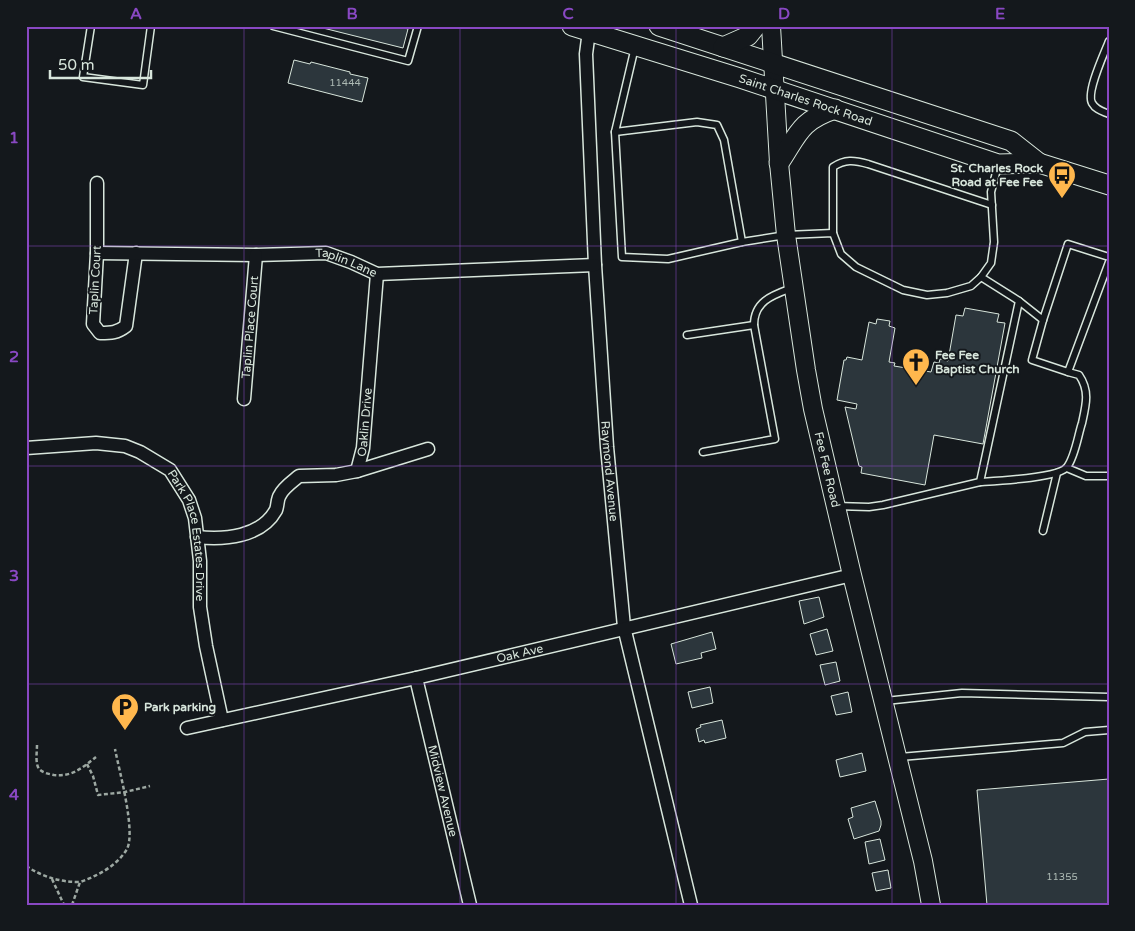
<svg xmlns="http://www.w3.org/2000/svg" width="1135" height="931" viewBox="0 0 1135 931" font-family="'Varela Round',sans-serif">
<rect width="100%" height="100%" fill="#14181c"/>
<!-- building -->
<g fill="#2c363c" stroke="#d8e6dc">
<path d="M315,26H397L408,29L403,48Z"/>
<path d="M294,60L310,64L311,62L350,72V74L368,78L362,102L288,83Z"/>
<path d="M965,308L999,314L997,322L1005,323L983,444L934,435L925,485L861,473L862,467L859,466L845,407L856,409L857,404L837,400L844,360H846L847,357L862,360L869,322L876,324L877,319L890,321L889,326L895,328L889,362L895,363L894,366L931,372L934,362L939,363L940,359L948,361L956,315L963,316Z"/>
<path d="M819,597L824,617L804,624L799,601Z"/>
<path d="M827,629L833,651L816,655L810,634Z"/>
<path d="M712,632L716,649L701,653L702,658L676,664L671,644Z"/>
<path d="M836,662L840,681L825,685L820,665Z"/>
<path d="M710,687L713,703L692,708L688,692Z"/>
<path d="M848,692L852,712L836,715L831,696Z"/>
<path d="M722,720L726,738L705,743L704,740L699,742L696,729L701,727L700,725Z"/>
<path d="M862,753L866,771L840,777L836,760Z"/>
<path d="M1109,779V905H987L977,790Z"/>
<path d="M875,801L881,821V825L879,831L854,839L848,819L853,817L851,808Z"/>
<path d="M880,839L885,860L869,864L865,842Z"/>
<path d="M888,870L891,888L876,891L872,873Z"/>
</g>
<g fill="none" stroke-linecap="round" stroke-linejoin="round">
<!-- lane casing -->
<g stroke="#d8e6dc" stroke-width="9">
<g id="lane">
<path d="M91,26L83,77L143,85L151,26"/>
<path d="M273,26L408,61L418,26"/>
<path d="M1109,41C1104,54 1086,92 1092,103C1096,110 1102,111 1109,114"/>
<path d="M635,47L615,132L622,257L668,259L742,242L786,235L833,233L841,254L856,267L903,290L927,295L947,293L971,286L981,277L991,263L994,242L991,192L998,165"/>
<path d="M615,132L697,122L717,125L724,140L742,242"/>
<path d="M833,233V167C845,159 854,160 868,164L992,205"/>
<path d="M1019,301L1043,320L1068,244L1109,257"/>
<path d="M1043,320L1032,360L1068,372"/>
<path d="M687,335L754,325"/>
<path d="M703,452L775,439L754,325C754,301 773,295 792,288"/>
<path d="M1067,468L1086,476H1109"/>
<path d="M980,482C995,481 1059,478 1067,467C1075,457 1078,435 1082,423C1086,405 1090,391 1079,375L1068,372L1109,262"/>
<path d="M836,506L869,507L883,505L980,482L1019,301L981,277"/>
<path d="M1043,531L1057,473"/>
<path d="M885,701L962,693L1109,697"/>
<path d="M900,757L1063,743L1085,732L1109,730"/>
</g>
</g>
<!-- street casing -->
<g stroke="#d8e6dc" stroke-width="15">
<g id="street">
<path id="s1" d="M589,31L586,54L595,265L607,447L624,627L691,905"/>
<path d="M97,183V253L93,324L100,333C111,333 117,333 126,326L136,253"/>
<path id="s2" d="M97,253L256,255L326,253L351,262L377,274L595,265"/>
<path id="s3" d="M244,399L256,255"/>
<path id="s4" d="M26,448L96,443L125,446L140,452L170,470L189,500L195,518L200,561V607L206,646L222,720"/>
<path d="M357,471L428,449"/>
<path id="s5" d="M197,537C225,540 261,537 276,510C278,505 277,499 280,495C283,488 293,481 299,476L336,475L357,471L363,448L377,274"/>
<path id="s6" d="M416,678L470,905"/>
<path id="s7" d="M187,728L416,678L852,575"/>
</g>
</g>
<!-- secondary casing -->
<g stroke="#d8e6dc" stroke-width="20">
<g id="secondary">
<path id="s8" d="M771,26L779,163L786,235L806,370L813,409L852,575L923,861L931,905"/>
</g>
</g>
<!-- primary casing -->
<g stroke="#d8e6dc" stroke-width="21">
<g id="primary">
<path id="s9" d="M572,26L740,78L998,164L1039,163L1109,185"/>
<path d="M659,26L1011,141L1039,163"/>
<path d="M723,47L748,36L756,26"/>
<path d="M779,163C798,135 799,121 835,109"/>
</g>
</g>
<!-- path -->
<g stroke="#9da8a2" stroke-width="2.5" stroke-dasharray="4 2.5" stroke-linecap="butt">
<path d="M37,745C37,752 35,763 39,769C43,773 49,774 54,775C72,777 82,768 96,757"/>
<path d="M87,764L93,776L98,795L125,792L150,786"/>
<path d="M26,866C43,877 59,882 80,882"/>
<path d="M52,879L64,905"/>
<path d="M72,905L80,882C97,876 117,866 127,849C136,831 119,770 115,749"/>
</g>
<!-- lane -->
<use href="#lane" stroke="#14181c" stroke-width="6"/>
<!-- street -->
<use href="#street" stroke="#14181c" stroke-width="12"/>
<!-- secondary -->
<use href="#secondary" stroke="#14181c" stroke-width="18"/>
<!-- primary -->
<use href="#primary" stroke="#14181c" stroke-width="19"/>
</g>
<!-- grid -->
<path fill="none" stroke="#8948c3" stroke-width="1" stroke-opacity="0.55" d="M244,26V905M460,26V905M676,26V905M892,26V905M26,246H1109M26,466H1109M26,684H1109"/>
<!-- icons -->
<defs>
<g id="bus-pin" transform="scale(1.4375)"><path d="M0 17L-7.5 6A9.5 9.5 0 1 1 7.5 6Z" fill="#ffb74d" stroke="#14181c"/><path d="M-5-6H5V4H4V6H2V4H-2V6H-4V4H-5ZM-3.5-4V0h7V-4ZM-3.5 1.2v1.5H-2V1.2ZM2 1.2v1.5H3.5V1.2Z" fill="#111"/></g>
<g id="church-pin" transform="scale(1.4375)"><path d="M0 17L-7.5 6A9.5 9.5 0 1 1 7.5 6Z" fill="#ffb74d" stroke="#14181c"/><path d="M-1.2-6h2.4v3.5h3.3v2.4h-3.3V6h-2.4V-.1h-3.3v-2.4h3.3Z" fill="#111"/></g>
<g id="parking-pin" transform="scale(1.4375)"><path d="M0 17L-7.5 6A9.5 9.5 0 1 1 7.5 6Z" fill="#ffb74d" stroke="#14181c"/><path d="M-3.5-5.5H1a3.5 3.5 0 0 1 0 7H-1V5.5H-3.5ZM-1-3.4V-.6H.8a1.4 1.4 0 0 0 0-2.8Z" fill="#111"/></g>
</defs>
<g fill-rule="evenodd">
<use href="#bus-pin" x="1062" y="175"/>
<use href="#church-pin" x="916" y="362"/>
<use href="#parking-pin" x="125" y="707"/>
</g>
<g text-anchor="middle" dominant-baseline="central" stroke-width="4" stroke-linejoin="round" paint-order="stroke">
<!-- number labels -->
<g font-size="10" fill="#adbab4">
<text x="345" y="83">11444</text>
<text x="1062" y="877">11355</text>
</g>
<!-- street labels -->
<g font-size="12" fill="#d8e6dc" stroke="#14181c">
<text stroke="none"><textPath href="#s9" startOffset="245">Saint Charles Rock Road</textPath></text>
<text stroke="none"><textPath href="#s2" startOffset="251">Taplin Lane</textPath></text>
<text transform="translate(95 280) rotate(-87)">Taplin Court</text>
<text stroke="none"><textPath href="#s3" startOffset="72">Taplin Place Court</textPath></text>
<text stroke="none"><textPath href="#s5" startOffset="239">Oaklin Drive</textPath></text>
<text stroke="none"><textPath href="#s8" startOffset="448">Fee Fee Road</textPath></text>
<text stroke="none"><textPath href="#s1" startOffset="441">Raymond Avenue</textPath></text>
<text stroke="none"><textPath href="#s4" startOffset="220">Park Place Estates Drive</textPath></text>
<text stroke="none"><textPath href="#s7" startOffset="341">Oak Ave</textPath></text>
<text stroke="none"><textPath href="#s6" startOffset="116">Midview Avenue</textPath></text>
</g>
<!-- poi labels -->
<g font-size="12" font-weight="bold" fill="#d8e6dc" stroke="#14181c" text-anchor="start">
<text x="1043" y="168" text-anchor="end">St. Charles Rock<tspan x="1043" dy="14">Road at Fee Fee</tspan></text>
<text x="935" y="355">Fee Fee<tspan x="935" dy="14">Baptist Church</tspan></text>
<text x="144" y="707">Park parking</text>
</g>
</g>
<!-- border -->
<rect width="1135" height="931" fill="none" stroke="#14181c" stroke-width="55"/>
<!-- scale -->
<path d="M50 70v8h101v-8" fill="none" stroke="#d8e6dc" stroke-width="2.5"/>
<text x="58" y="70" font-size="15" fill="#d8e6dc" stroke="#14181c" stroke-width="4" paint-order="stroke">50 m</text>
<rect x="28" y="28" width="1080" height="876" fill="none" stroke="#8948c3" stroke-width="2"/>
<g font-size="16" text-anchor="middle" font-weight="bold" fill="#8948c3">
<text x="136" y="19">A</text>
<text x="352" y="19">B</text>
<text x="568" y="19">C</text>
<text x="784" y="19">D</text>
<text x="1000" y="19">E</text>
<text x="14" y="143">1</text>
<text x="14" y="362">2</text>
<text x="14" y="581">3</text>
<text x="14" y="800">4</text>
</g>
</svg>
